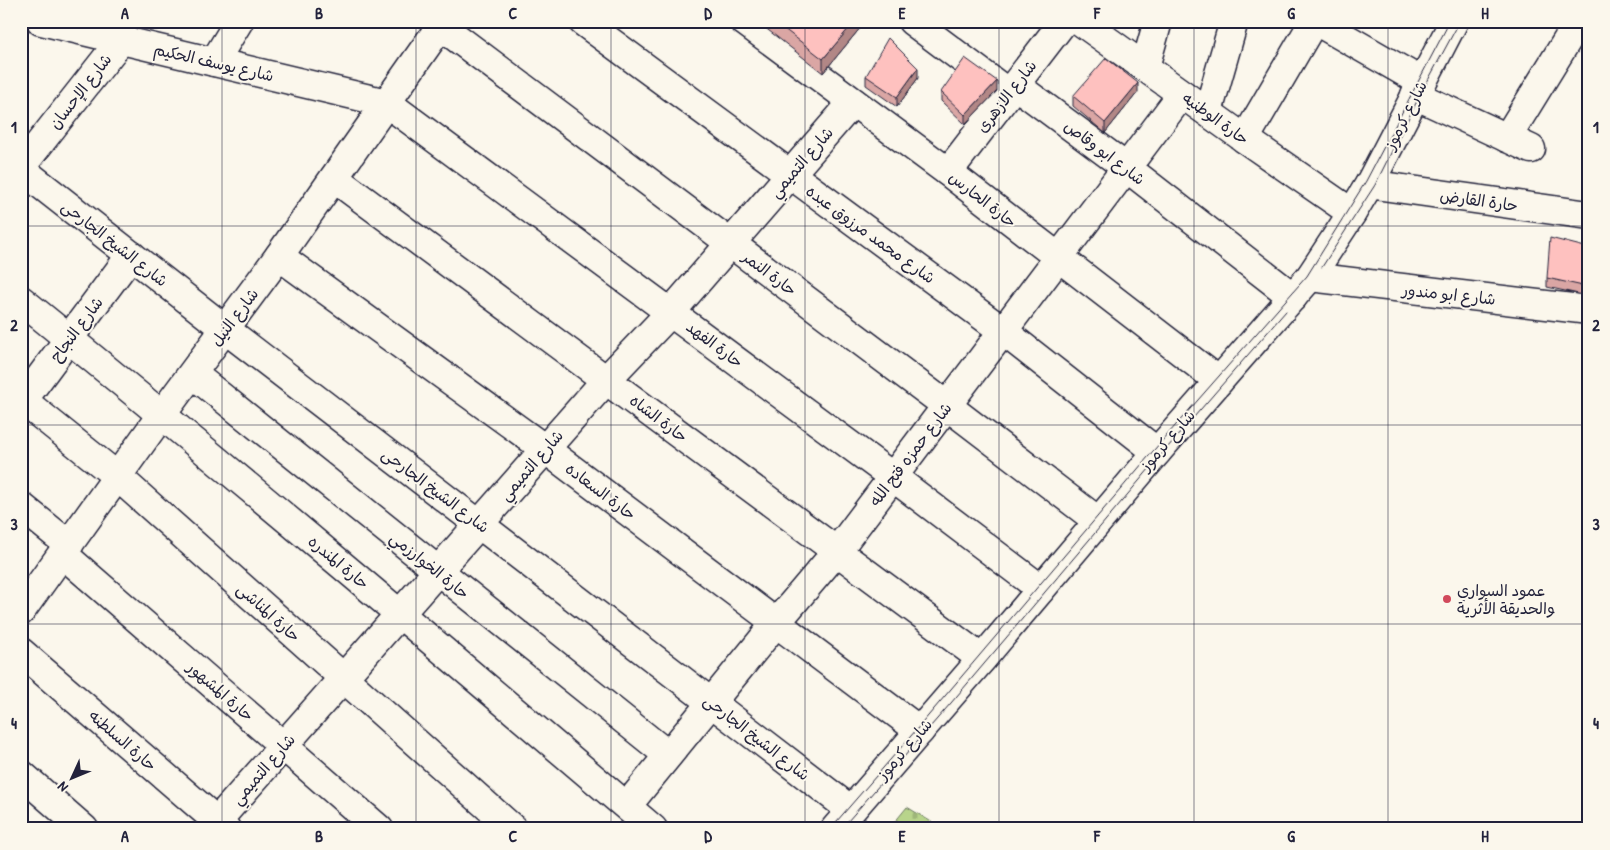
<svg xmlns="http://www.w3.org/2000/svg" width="1610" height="850" viewBox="0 0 1610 850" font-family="'Patrick Hand','Playpen Sans Arabic',sans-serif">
<defs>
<pattern id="cemetery-stones" width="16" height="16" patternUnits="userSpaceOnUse" patternTransform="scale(1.25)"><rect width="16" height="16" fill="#b8d48b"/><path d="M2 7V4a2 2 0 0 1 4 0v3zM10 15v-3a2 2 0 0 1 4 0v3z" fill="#9eb679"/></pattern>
</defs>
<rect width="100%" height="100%" fill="#fbf7ec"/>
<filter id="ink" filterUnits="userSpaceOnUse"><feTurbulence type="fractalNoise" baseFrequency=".02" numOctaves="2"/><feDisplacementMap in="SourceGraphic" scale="10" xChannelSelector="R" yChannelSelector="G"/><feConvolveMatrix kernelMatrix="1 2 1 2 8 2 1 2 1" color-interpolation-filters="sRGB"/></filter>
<g filter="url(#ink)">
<!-- cemetery -->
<path fill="url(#cemetery-stones)" stroke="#6d7b63" d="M907,807L943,829H944H889Z"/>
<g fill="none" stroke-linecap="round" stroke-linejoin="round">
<!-- street casing -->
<g stroke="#22223b" stroke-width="31">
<g id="street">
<path d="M41,21L387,103L893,477L1041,589"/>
<path d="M582,21L1003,331L1157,452"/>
<path d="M744,21L948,172L1219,381"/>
<path d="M912,21L1000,87C1008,91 1014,85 1022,90L1127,168L1293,297"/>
<path d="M1080,21L1245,139L1352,213"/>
<path d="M1316,21L1422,82"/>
<path d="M441,26L946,405L1098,521"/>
<path d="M214,62L239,21"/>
<path d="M1145,67L1158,21"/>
<path d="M1415,95L1531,149"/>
<path d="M1208,112L1234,21"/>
<path d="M1507,138L1579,21"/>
<path d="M1245,139L1314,21"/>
<path d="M21,167L121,40"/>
<path d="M21,169L225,329L851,810"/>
<path d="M948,172L1064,21"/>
<path d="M334,178L982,659"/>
<path d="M1370,183L1375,185L1589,215"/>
<path d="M279,256L545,449L920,731"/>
<path d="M1310,277L1589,310"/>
<path d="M21,300C235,473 444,651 653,829"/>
<path d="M193,374L668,755"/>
<path d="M21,399L118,477L513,829"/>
<path d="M21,403L131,255"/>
<path d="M21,506L69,545"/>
<path d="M63,554L379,829"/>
<path d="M21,652L226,829"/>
<path d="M21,774L84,829"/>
<path d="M627,806L776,623L837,551L1182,94"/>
<path d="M210,829L607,379L671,312L853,102"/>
</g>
</g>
<!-- secondary casing -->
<g stroke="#22223b" stroke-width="31">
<g id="secondary">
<path d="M21,611L162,414L279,256L444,21"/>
<path d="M835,829L982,659L1157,452L1310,277L1352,213L1370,183L1454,21"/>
</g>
</g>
<!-- street -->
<use href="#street" stroke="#fbf7ec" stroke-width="28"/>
<!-- secondary -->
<use href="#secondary" stroke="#fbf7ec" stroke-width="28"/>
<!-- tram -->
<g stroke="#22223b" stroke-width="1">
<path d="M1322,267L1375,185L1419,97L1460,21"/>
<path d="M830,829L917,729L1154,450L1307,276L1366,181L1450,21"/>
<path d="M841,829L951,703L1161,455L1286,311"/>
</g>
</g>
<!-- wall -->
<g fill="#daa6a4" stroke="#22223b">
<path d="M759,21H866L823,73L759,23Z"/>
<path d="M866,76L918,78L897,107L866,85Z"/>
<path d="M997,91L965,124L941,101V92Z"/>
<path d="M1138,92L1105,133L1073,106V96Z"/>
<path d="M1589,248L1583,295L1547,287V278Z"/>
</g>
<!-- shaded-wall -->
<g fill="#b28786" stroke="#22223b">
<path d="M855,21H866L823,73V59Z"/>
<path d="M918,68V78L897,107V97Z"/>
<path d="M997,81V91L965,124V115Z"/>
<path d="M1138,83V92L1105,133V123Z"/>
<path d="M1589,256V266L1583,295V286Z"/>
</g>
<!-- building -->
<g fill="#fec1bf" stroke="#22223b">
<path d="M774,21H855L823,59Z"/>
<path d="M888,38L918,68L897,97L866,76Z"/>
<path d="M965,58L997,81L965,115L941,92Z"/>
<path d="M1106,58L1138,83L1105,123L1073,96Z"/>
<path d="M1550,238L1589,248V256L1583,286L1547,278Z"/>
</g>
</g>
<!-- grid -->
<path fill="none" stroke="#22223b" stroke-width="1" stroke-opacity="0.55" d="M222,21V829M416,21V829M611,21V829M805,21V829M999,21V829M1194,21V829M1388,21V829M21,226H1589M21,425H1589M21,624H1589"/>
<!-- markers -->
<circle fill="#d1495b" stroke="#fbf7ec" stroke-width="2" cx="1447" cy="599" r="5"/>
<g text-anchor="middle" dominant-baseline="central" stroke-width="4" stroke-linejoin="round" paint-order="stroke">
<!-- street labels -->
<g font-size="16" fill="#22223b" stroke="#fbf7ec">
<text transform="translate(214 62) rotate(13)">شارع يوسف الحكيم</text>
<text transform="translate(80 91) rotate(-52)">شارع الإحسان</text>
<text transform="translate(1006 96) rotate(-52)">شارع الازهرى</text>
<text transform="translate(1405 115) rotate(-63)">شارع كرموز</text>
<text transform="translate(1216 118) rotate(36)">حارة الوطنيه</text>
<text transform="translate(1105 152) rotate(37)">شارع ابو وقاص</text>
<text transform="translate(801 162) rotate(-49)">شارع التميمي</text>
<text transform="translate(983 199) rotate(38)">حارة الحارس</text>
<text transform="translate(1479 200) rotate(8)">حارة القارض</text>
<text transform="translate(871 234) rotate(36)">شارع محمد مرزوق عبده</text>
<text transform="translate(115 243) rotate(38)">شارع الشيخ الجارحى</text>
<text transform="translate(770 273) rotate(37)">حارة النمر</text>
<text transform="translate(1449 294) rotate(6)">شارع ابو مندور</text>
<text transform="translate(234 317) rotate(-53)">شارع النيل</text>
<text transform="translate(76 329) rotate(-53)">شارع النجاح</text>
<text transform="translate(715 344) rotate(37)">حارة الفهد</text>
<text transform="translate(659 418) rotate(37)">حارة الشاه</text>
<text transform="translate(1167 440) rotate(-49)">شارع كرموز</text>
<text transform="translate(910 454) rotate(-53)">شارع حمزه فتح الله</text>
<text transform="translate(531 465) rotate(-49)">شارع التميمي</text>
<text transform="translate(436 490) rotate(37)">شارع الشيخ الجارحى</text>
<text transform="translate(601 491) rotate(37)">حارة السعاده</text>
<text transform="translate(339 562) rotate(40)">حارة المندره</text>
<text transform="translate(430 565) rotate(39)">حارة الخوارزمي</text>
<text transform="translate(269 612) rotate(42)">حارة المناشى</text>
<text transform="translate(221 691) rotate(41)">حارة المشهور</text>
<text transform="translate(757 737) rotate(38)">شارع الشيخ الجارحى</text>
<text transform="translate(123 740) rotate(41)">حارة السلطنه</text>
<text transform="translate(904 749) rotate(-49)">شارع كرموز</text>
<text transform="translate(263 769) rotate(-49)">شارع التميمي</text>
</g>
<!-- poi labels -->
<g font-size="16" fill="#22223b" stroke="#fbf7ec" text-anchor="start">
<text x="1457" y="590">عمود السواري<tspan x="1457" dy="18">والحديقة الأثرية</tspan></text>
</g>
</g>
<!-- margin -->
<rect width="1610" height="850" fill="none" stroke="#fbf7ec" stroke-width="55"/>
<!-- north arrow -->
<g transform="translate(72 778) rotate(226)" stroke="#fbf7ec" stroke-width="4" paint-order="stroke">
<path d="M0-4L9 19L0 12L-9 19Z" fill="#22223b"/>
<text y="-8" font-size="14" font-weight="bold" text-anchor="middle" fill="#22223b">N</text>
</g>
<rect x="28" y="28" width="1554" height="794" fill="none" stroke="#22223b" stroke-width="2"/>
<g font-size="16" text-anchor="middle" font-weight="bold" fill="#22223b">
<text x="125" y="19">A</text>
<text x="319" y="19">B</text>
<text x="513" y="19">C</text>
<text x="708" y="19">D</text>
<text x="902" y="19">E</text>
<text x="1097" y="19">F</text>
<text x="1291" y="19">G</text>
<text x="1485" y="19">H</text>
<text x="14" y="133">1</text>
<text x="1596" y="133">1</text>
<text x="14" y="331">2</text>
<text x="1596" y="331">2</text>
<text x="14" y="530">3</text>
<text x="1596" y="530">3</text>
<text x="14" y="729">4</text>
<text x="1596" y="729">4</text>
<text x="125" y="842">A</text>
<text x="319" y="842">B</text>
<text x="513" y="842">C</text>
<text x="708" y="842">D</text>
<text x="902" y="842">E</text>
<text x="1097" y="842">F</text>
<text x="1291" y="842">G</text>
<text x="1485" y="842">H</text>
</g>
</svg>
